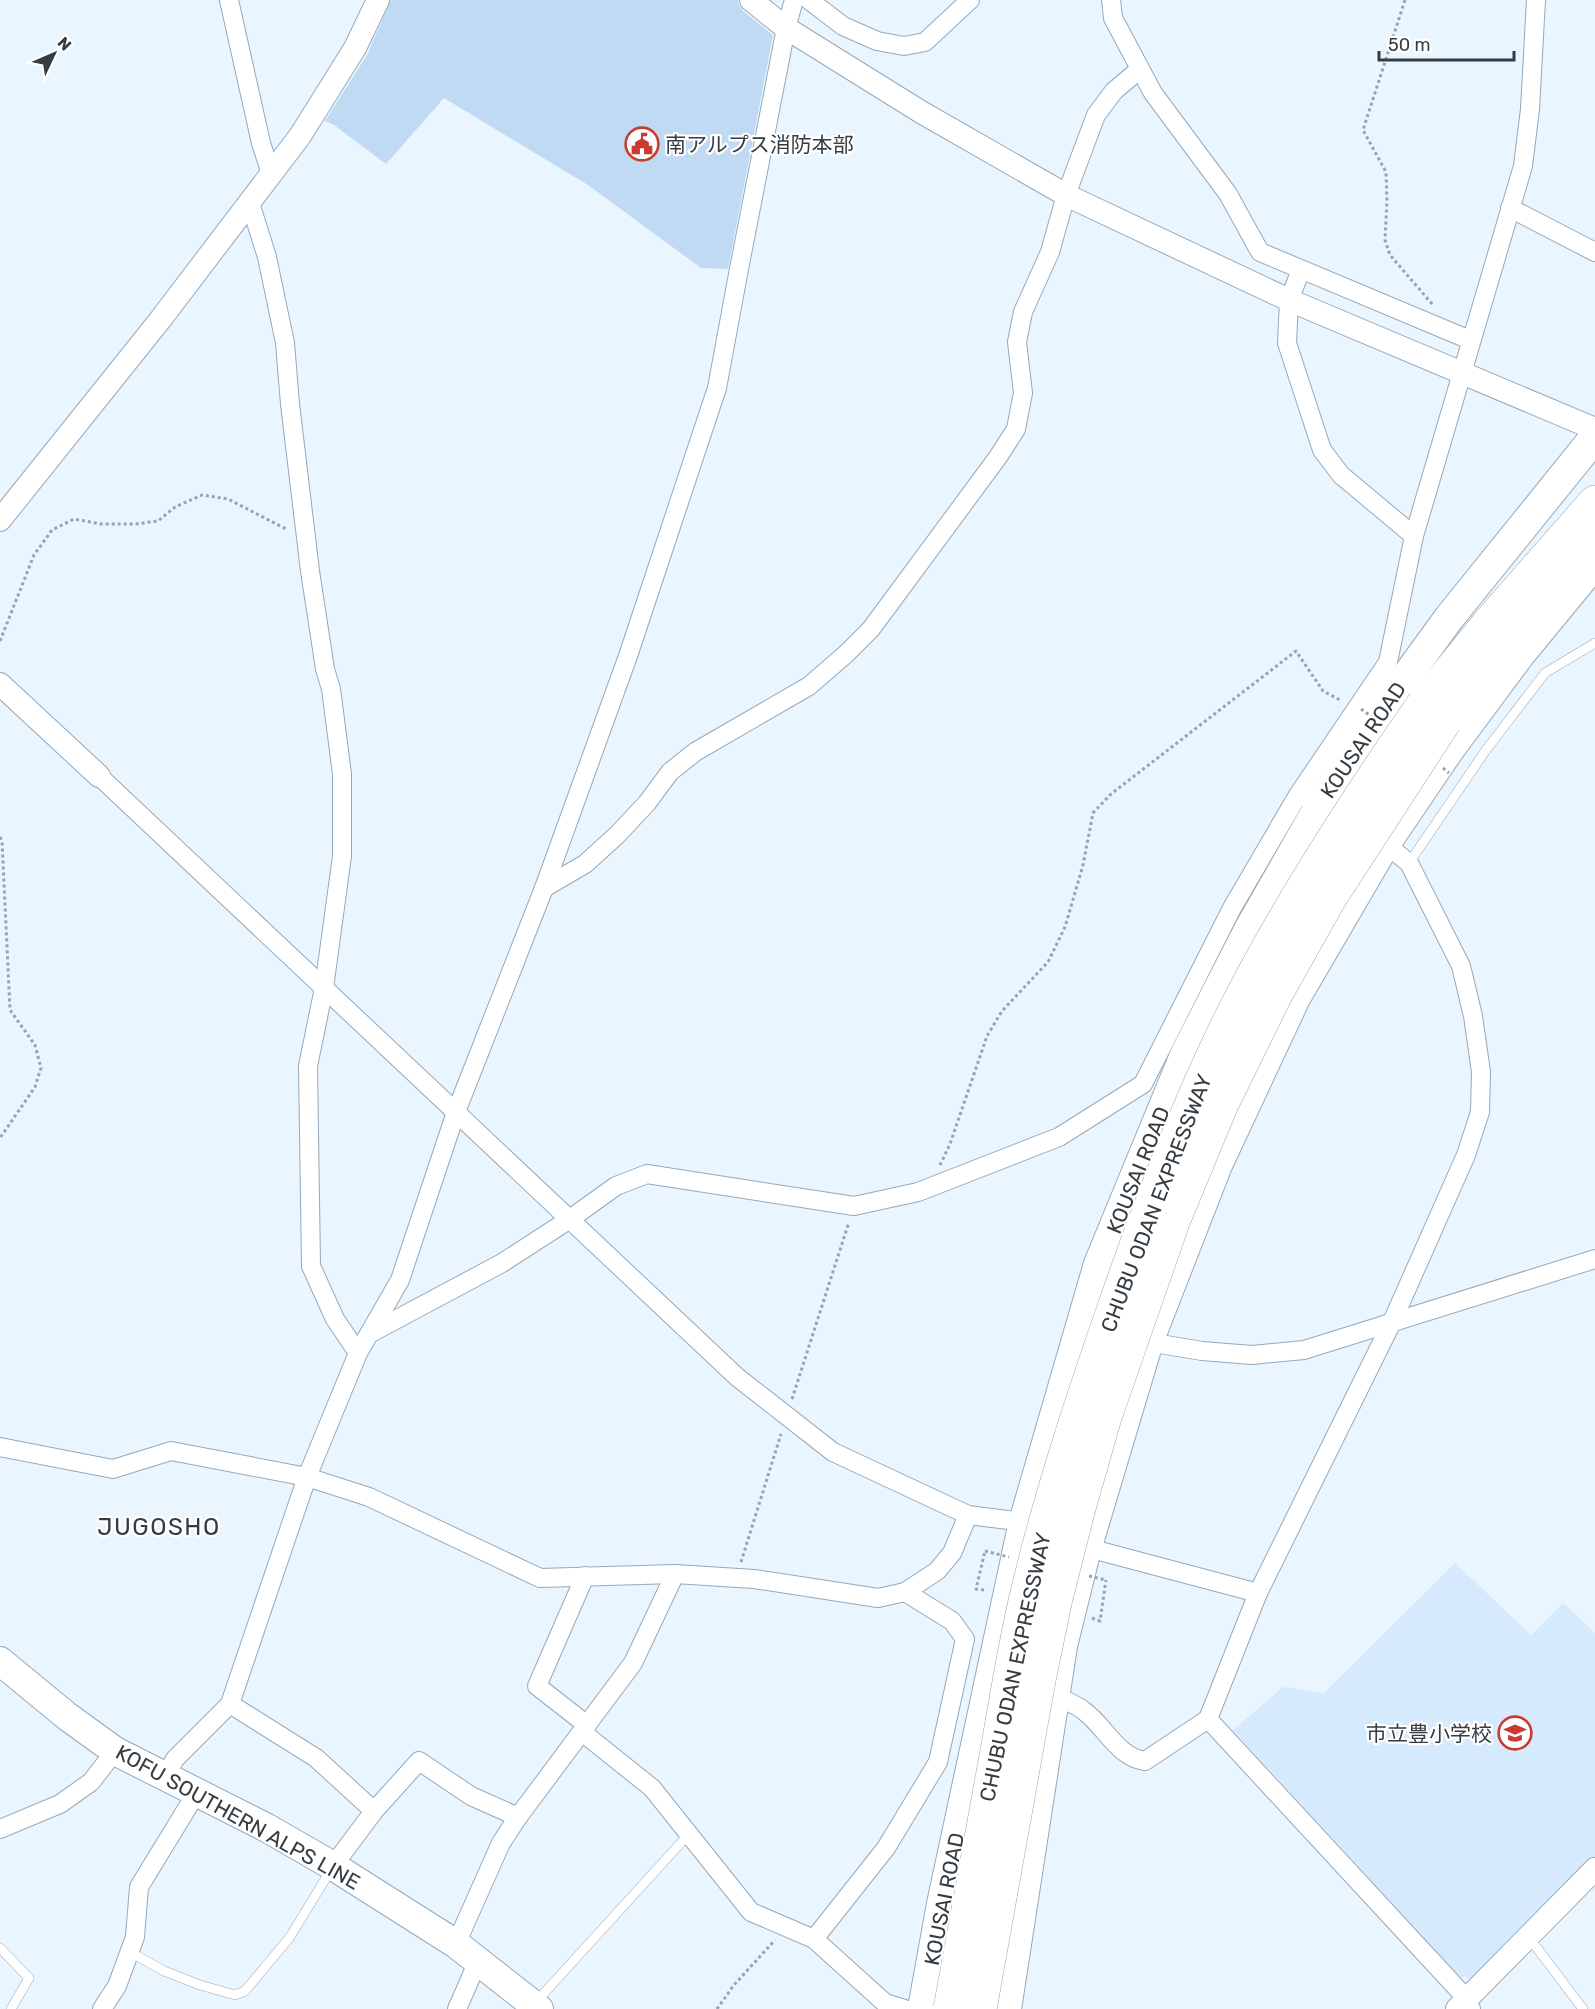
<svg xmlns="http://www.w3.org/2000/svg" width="1595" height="2009" viewBox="0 0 1595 2009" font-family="Rubik,'Noto Sans JP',sans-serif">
<rect width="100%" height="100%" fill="#e9f5ff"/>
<!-- built -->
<path fill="#d5eafc" d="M1455,1563L1531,1635L1563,1603L1595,1633V1857L1473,1979L1459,1976L1233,1730L1283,1687L1324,1693Z"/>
<!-- building -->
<path fill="#bfdaf2" d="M391,0H738L739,5L743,11L773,35L728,269L701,268L588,185L444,98L386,164L334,125L325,121L367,55Z"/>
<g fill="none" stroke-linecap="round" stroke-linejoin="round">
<!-- service casing -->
<g stroke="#96a9b9" stroke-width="10">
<g id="service">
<path d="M1409,863L1486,750L1545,673L1595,643"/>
<path d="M1527,1938L1537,1948L1583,2009"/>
<path d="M0,1948L29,1978L11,2009"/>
<path d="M130,1952L164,1971L200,1985L235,1995L245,1991L290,1937L332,1868"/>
<path d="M535,2003L689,1834"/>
</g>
</g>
<!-- minor casing -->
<g stroke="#96a9b9" stroke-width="20">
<g id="minor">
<path d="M229,0L261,143L271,174"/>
<path d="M809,0L843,26L877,41L904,46L925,42L970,0"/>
<path d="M1111,0L1113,18L1153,93L1228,194L1260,252L1470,340"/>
<path d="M250,203L267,257L285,343L290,404L310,571L325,669L331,689L342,774V856L324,988L308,1066L311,1266L335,1319L358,1353"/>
<path d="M1510,208L1595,252"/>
<path d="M1301,270L1289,300L1287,343L1322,450L1341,475L1414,536"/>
<path d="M99,776L737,1377L833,1452L968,1515L1024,1522L1032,1526"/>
<path d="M1298,795L1388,662L1414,536L1523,166L1530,109L1536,0"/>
<path d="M1379,839L1409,863L1461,966L1473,1016L1481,1072L1480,1112L1466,1155L1392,1322L1258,1593L1208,1719L1466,1998L1471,2009"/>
<path d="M544,888L585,864L617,835L647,803L670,772L695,752L809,686L846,654L871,629L998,457L1016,429L1023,393L1017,342L1023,312L1050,252L1066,195L1096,115L1114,91L1140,69"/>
<path d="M369,1334L502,1263L570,1219L616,1186L647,1174L854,1206L918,1192L1059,1137L1143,1084L1232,908L1298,795L1322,802L1328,806"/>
<path d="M1148,1342L1202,1351L1252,1355L1304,1350L1595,1259"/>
<path d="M0,1447L113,1469L171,1451L307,1477L369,1497L540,1578L675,1574L754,1579L878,1598L905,1592L937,1571L952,1553L968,1515"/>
<path d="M1077,1545L1258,1593"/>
<path d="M585,1576L537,1686L587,1725"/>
<path d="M1054,1696C1064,1700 1076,1704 1084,1711C1105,1726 1117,1757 1145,1761L1208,1719"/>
<path d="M230,1704L316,1758L374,1811"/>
<path d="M582,1732L652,1788L751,1912L814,1939L885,2003L905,2009"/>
<path d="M165,1777L175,1759L230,1704L307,1477L358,1353L400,1280L456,1112L544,888L628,656L717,388L739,269L786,28L794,0"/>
<path d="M0,1829L60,1804L91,1782L115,1751"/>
<path d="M333,1866L374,1811L419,1761L471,1796L518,1817"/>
<path d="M814,1939L886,1848L938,1762L965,1639L952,1621L905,1592"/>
<path d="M456,1944L501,1843L518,1817L633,1663L675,1574"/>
<path d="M102,2009L117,1986L135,1937L139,1887L197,1792"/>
<path d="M457,2009L478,1961"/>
</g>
</g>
<!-- tertiary casing -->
<g stroke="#96a9b9" stroke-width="24">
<g id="tertiary">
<path d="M751,0L786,28L921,112L1066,195L1289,300L1595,429"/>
<path d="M0,520L160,320L300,136L355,48L378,0"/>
<path d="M0,684L99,776"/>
<path d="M1457,2009L1595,1869"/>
</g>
</g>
<!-- primary casing -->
<g stroke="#96a9b9" stroke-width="30">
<path id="primary" d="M0,1661L68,1717L115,1751L267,1828L333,1866L456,1944L539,2009"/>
</g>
<!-- trunk casing -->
<g stroke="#96a9b9" stroke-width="32">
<g id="trunk">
<path d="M923,2009L942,1904L1024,1522L1099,1264L1186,1053L1249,930L1322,802L1388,702L1449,618L1595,437"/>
<path d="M1006,2009L1062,1646L1086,1549L1148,1342L1217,1165L1295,998L1385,844L1448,751L1520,654L1595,563"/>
</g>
</g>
<!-- motorway casing -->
<g stroke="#96a9b9" stroke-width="34">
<g id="motorway">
<path d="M1424,703L1487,625L1595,502"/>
<path d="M1445,721L1511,636L1592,538"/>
</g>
</g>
<!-- path -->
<g stroke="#99a3ab" stroke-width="3" stroke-dasharray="3 3" stroke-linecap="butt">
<path d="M1405,0L1363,130L1386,172L1387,200L1385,240L1390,255L1433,305"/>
<path d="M0,641L34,555L52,530L74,519L101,524H135L158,521L175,507L202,495L228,499L286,529"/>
<path d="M0,837L2,841L10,1010L35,1045L41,1068L35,1087L0,1138"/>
<path d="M940,1165L950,1144L987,1036L1002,1011L1048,962L1065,927L1083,865L1093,813L1111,794L1296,651L1323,691L1342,701"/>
<path d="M792,1399L849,1222"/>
<path d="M741,1562L781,1434"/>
<path d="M984,1590L976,1589L985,1551"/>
<path d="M1092,1618L1100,1621L1106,1580"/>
<path d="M717,2009L734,1985L775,1940"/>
</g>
<!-- service -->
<use href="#service" stroke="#fff" stroke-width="9"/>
<!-- minor -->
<use href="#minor" stroke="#fff" stroke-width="18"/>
<!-- tertiary -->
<use href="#tertiary" stroke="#fff" stroke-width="22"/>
<!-- primary -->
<use href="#primary" stroke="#fff" stroke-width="28"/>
<!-- trunk -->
<use href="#trunk" stroke="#fff" stroke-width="30"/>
<!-- motorway -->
<use href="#motorway" stroke="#fff" stroke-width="33"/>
<!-- motorway-bridge casing -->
<g stroke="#96a9b9" stroke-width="34" stroke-linecap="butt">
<g id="motorway-bridge">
<path d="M950,2009C966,1921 982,1833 998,1745C1007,1694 1015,1643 1027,1593C1051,1492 1084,1394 1118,1296C1156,1188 1197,1079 1252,977C1303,882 1362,792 1424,703"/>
<path d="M980,2009L1039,1680L1056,1598L1079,1508L1105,1417L1173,1222L1221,1106L1275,996L1330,898L1445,721"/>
</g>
</g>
<!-- path-bridge -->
<g stroke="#99a3ab" stroke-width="3" stroke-dasharray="3 3" stroke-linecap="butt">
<path d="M1361,709L1379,722"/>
<path d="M1443,768L1449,773"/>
<path d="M985,1551L1009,1557"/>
<path d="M1089,1576L1106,1580"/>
</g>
<!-- motorway-bridge -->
<use href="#motorway-bridge" stroke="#fff" stroke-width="33"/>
</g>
<!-- icons -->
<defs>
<g id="civic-ring" transform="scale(1.725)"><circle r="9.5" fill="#fff" stroke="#c93b31" stroke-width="1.5"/><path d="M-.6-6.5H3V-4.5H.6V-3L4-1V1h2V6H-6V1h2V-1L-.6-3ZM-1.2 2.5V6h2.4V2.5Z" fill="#c93b31"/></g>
<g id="school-ring" transform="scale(1.725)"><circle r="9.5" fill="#fff" stroke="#c93b31" stroke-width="1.5"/><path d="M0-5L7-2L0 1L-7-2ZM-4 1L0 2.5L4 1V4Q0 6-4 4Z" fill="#c93b31"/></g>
</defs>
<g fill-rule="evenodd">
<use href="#civic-ring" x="642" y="144"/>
<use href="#school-ring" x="1515" y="1733"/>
</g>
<g text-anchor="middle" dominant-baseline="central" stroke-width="4.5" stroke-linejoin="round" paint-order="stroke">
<!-- poi labels -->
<g font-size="21" fill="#353d43" stroke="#fff" text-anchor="start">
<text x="665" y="144">南アルプス消防本部</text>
<text x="1492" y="1733" text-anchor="end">市立豊小学校</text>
</g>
<!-- street labels -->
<g font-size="21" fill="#353d43" stroke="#fff">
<text transform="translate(1363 740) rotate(-56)">KOUSAI ROAD</text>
<text transform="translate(1138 1170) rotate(-68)">KOUSAI ROAD</text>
<text transform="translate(1156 1203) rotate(-69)">CHUBU ODAN EXPRESSWAY</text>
<text transform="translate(1015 1667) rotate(-78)">CHUBU ODAN EXPRESSWAY</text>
<text transform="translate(238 1817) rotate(29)">KOFU SOUTHERN ALPS LINE</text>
<text transform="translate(944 1899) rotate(-79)">KOUSAI ROAD</text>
</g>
<!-- quarter labels -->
<g font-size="24" letter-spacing="1.5" fill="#353d43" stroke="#fff">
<text x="159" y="1527">JUGOSHO</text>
</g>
</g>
<!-- north arrow -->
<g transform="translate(54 54) rotate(46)" stroke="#ffffff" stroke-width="4.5" paint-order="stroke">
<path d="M0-4.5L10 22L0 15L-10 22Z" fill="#353d43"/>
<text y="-9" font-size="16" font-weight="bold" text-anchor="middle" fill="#353d43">N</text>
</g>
<!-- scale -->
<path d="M1379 51v9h135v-9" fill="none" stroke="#353d43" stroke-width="3"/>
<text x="1388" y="51" font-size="18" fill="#353d43" stroke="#ffffff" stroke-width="4.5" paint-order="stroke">50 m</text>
</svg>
